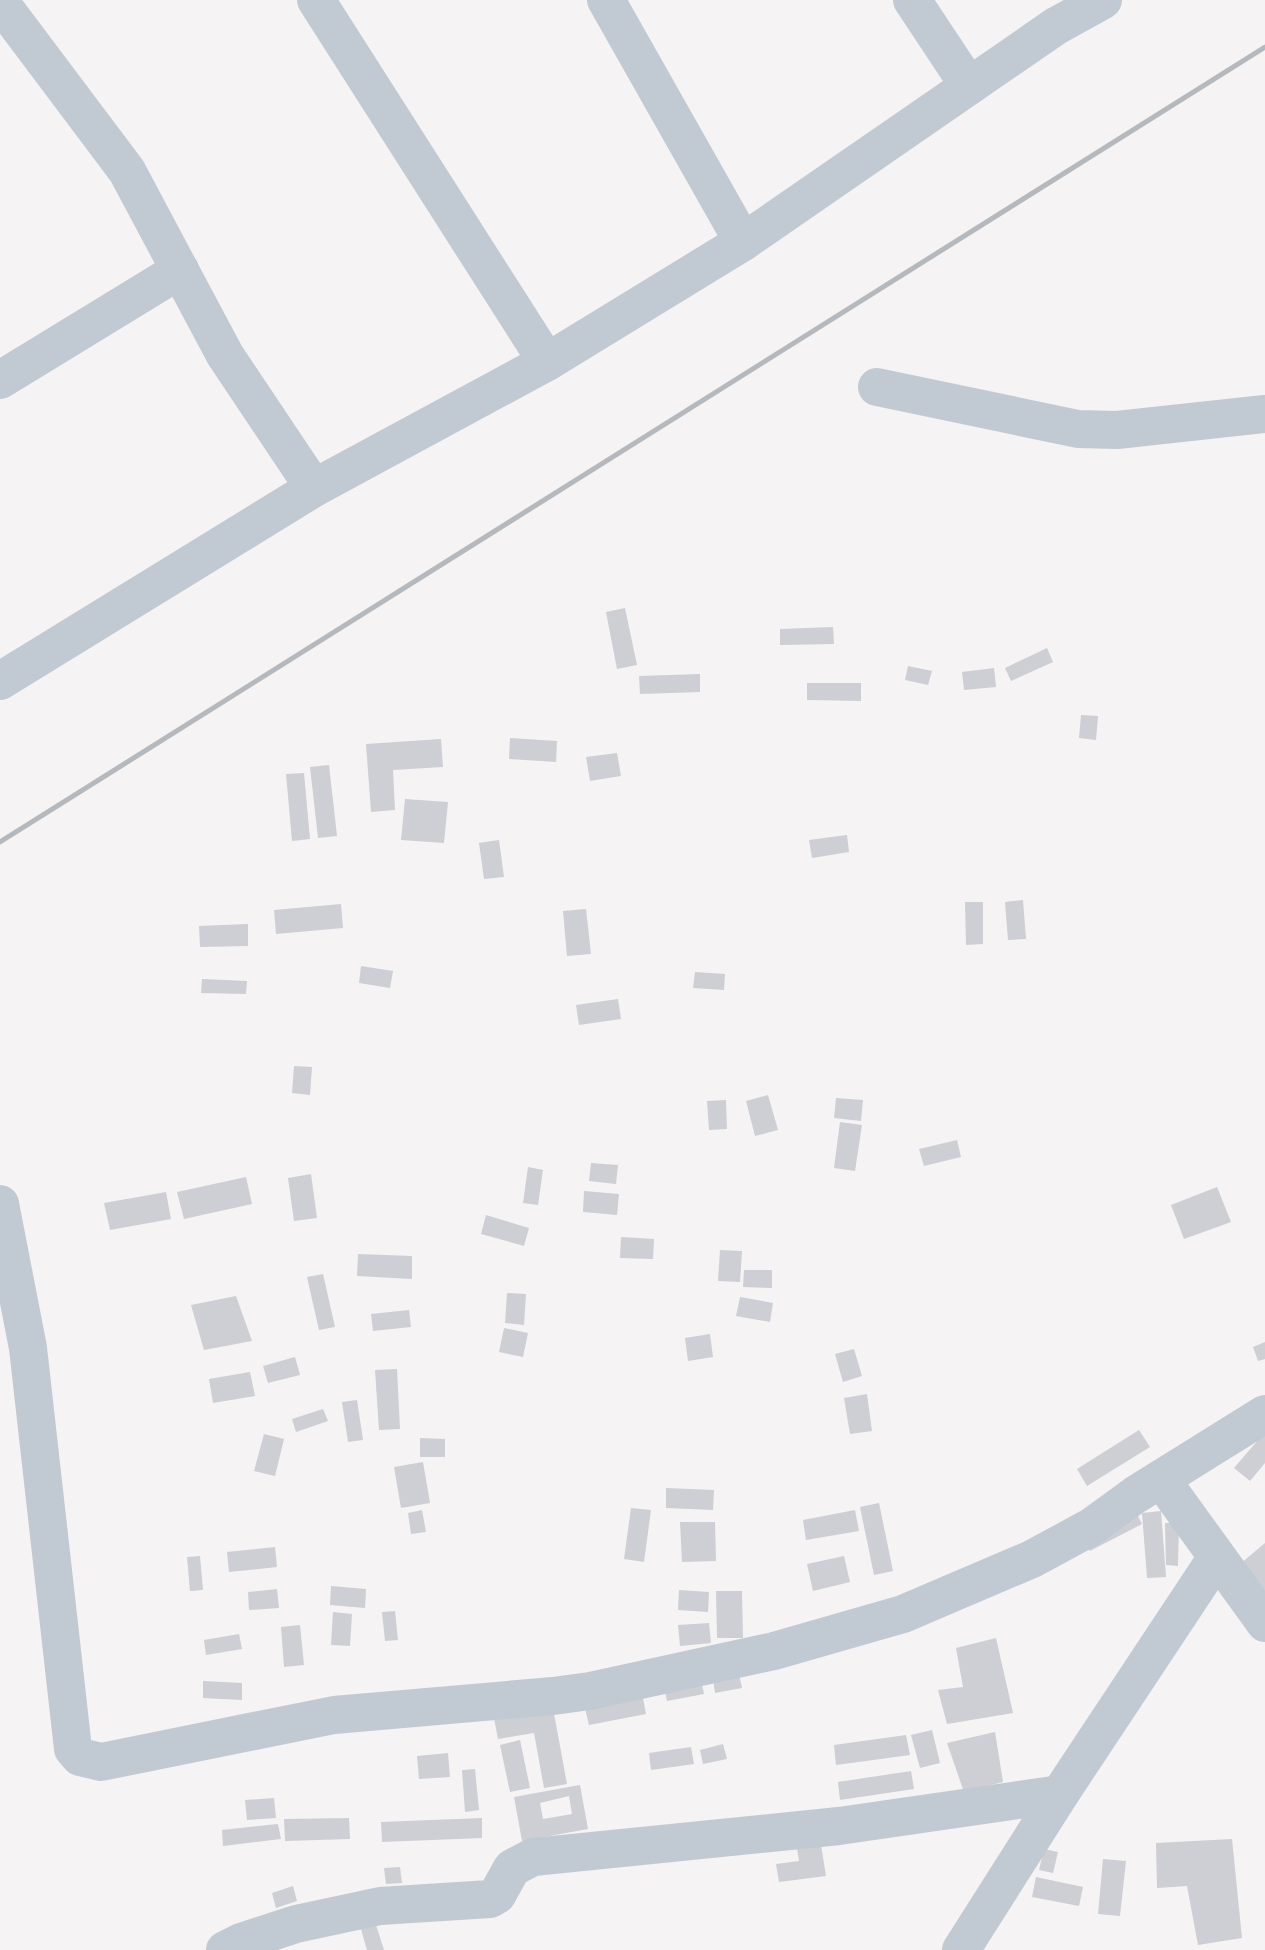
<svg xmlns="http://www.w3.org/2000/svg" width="1265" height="1950" viewBox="0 0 1265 1950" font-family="Raleway,sans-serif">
<rect width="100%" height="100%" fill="#f5f3f3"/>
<!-- building -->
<g fill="#cdcfd5" fill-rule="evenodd">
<path d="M625,608L637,665L617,669L606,612Z"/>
<path d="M833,627L834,644L780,645V629Z"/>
<path d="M1047,648L1053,662L1011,681L1005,668Z"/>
<path d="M908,666L932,671L928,685L905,680Z"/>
<path d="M994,668L996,687L964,690L962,672Z"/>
<path d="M700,674V692L640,694L639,676Z"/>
<path d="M807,683H861V701L807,700Z"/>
<path d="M1081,715L1098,716L1096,740L1079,738Z"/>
<path d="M510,738L557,741L556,762L509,759Z"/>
<path d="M441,739L443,767L393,770L395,810L371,812L366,744Z"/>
<path d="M617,753L621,776L590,781L586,757Z"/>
<path d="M329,765L337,836L318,838L310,767Z"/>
<path d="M304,773L310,839L292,841L286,774Z"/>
<path d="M405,799L448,802L444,843L401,840Z"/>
<path d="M847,835L849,852L812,858L809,840Z"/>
<path d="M499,840L504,877L484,879L479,843Z"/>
<path d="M1023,900L1026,939L1008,940L1005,902Z"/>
<path d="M965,902H983V944L966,945Z"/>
<path d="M341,904L343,928L276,934L274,910Z"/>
<path d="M586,909L591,954L567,956L563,911Z"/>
<path d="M248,924V946L200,947L199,926Z"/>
<path d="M361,966L393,971L390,988L359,983Z"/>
<path d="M695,972L725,974L724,990L693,988Z"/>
<path d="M202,979L247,981L246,994L201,993Z"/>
<path d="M618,999L621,1019L579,1025L576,1005Z"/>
<path d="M294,1066L312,1067L310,1095L292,1093Z"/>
<path d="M768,1095L778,1130L755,1136L746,1101Z"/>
<path d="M836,1098L863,1100L861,1121L834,1118Z"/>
<path d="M726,1100L727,1129L709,1130L707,1101Z"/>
<path d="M840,1122L862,1125L855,1171L834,1168Z"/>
<path d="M957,1140L961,1157L924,1166L919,1149Z"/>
<path d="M591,1163L618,1165L616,1184L589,1181Z"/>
<path d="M528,1167L543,1170L538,1205L523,1203Z"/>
<path d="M311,1174L317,1218L294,1221L288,1178Z"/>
<path d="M246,1177L252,1204L184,1219L177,1192Z"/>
<path d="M1217,1187L1231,1222L1184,1239L1171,1205Z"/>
<path d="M584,1191L619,1194L617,1215L583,1212Z"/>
<path d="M166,1192L171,1219L110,1230L104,1203Z"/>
<path d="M486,1215L529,1228L524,1246L481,1234Z"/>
<path d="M621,1237L654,1239L653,1259L620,1258Z"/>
<path d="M720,1250L742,1251L740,1282L718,1281Z"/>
<path d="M358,1254L412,1256V1279L357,1276Z"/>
<path d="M744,1270H772V1288L743,1287Z"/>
<path d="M323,1274L335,1327L319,1330L307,1277Z"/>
<path d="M507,1293L526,1294L524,1325L505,1323Z"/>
<path d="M236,1296L252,1341L204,1350L191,1305Z"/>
<path d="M740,1297L773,1303L770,1322L736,1316Z"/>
<path d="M409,1310L411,1327L373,1331L371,1314Z"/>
<path d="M504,1328L528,1333L523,1357L499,1352Z"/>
<path d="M710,1334L713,1357L688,1361L685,1338Z"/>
<path d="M1265,1342V1359L1258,1361L1253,1347Z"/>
<path d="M854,1349L862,1376L843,1382L835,1354Z"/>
<path d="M295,1357L300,1375L268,1383L263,1366Z"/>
<path d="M397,1369L400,1429L379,1430L375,1370Z"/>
<path d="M250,1372L255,1396L213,1403L209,1379Z"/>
<path d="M867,1394L872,1431L850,1434L844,1398Z"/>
<path d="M357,1400L363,1440L348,1442L342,1402Z"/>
<path d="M323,1409L328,1421L296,1432L292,1419Z"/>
<path d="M1139,1430L1150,1447L1087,1486L1077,1469Z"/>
<path d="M1265,1432V1463L1250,1481L1234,1468Z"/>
<path d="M264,1434L284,1439L275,1476L254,1471Z"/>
<path d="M420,1438L445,1439V1457H420Z"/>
<path d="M423,1462L430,1503L401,1508L394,1467Z"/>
<path d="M666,1488L714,1490L713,1510L666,1508Z"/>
<path d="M879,1503L893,1571L874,1575L860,1507Z"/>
<path d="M631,1508L651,1510L644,1562L624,1559Z"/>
<path d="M422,1510L426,1532L411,1534L408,1513Z"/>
<path d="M855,1510L859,1531L806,1540L803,1520Z"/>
<path d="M1161,1511L1166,1577L1147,1578L1142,1513Z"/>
<path d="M1136,1512L1142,1524L1090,1551L1084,1540Z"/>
<path d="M680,1522H715L716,1561L682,1562Z"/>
<path d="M1165,1523H1179L1178,1566L1166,1565Z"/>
<path d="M1265,1543V1593L1240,1564Z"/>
<path d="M275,1547L277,1567L229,1572L227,1552Z"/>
<path d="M200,1556L203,1590L190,1591L187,1557Z"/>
<path d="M844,1556L850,1582L813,1591L807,1564Z"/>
<path d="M331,1586L366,1589L365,1608L330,1605Z"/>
<path d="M277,1589L279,1608L249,1610L248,1592Z"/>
<path d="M679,1590L709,1592L708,1612L678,1610Z"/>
<path d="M716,1591H742L743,1638H717Z"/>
<path d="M395,1611L398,1640L385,1641L382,1612Z"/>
<path d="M333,1612L352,1614L350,1646L331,1645Z"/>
<path d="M709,1623L711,1643L680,1646L678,1625Z"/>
<path d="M300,1625L304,1665L284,1667L281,1627Z"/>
<path d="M239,1634L242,1649L206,1655L204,1640Z"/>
<path d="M996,1638L1013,1713L947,1724L938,1690L963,1687L956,1648Z"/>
<path d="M738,1669L742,1688L715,1693L712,1673Z"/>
<path d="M700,1675L704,1694L667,1701L663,1682Z"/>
<path d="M203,1681L242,1683V1700L203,1698Z"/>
<path d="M642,1693L646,1714L589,1725L584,1704Z"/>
<path d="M553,1708L567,1784L544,1788L534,1733L498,1739L494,1718Z"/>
<path d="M932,1730L940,1763L920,1768L911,1735Z"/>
<path d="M995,1732L1003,1782L964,1792L947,1743Z"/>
<path d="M906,1735L910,1755L836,1765L834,1745Z"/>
<path d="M520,1740L530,1788L510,1792L500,1745Z"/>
<path d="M723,1744L727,1759L703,1764L700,1750Z"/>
<path d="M691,1747L694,1764L651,1770L649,1753Z"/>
<path d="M448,1753L450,1777L419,1779L417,1756Z"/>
<path d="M475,1769L479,1810L465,1812L462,1770Z"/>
<path d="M911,1771L914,1789L840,1800L838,1782Z"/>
<path d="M580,1785L588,1829L522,1841L514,1797ZM569,1796L572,1814L543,1819L540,1803Z"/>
<path d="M274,1798L276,1818L247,1820L245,1800Z"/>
<path d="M349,1818L350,1839L285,1841L284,1819Z"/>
<path d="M482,1818V1838L382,1842L381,1822Z"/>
<path d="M278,1824L281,1839L223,1846L222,1830Z"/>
<path d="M1232,1839L1242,1938L1198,1945L1187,1886L1157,1888L1156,1843Z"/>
<path d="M821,1845L826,1876L779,1882L776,1864L799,1861L797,1848Z"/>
<path d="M1044,1849L1058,1852L1053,1873L1039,1870Z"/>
<path d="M1103,1859L1126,1861L1120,1916L1098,1914Z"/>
<path d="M400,1867L402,1883L386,1884L384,1868Z"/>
<path d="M1036,1877L1083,1887L1079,1906L1032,1897Z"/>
<path d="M293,1886L297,1901L276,1908L272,1893Z"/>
<path d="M376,1925L384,1950H367L361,1929Z"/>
</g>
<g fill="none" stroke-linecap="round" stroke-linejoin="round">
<!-- minor -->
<g stroke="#c1cad2" stroke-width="38">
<path d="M316,0L547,362"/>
<path d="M606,0L743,242"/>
<path d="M912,0L969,86"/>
<path d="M0,2L127,171L225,355L314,488"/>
<path d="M0,380L180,270"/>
<path d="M877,387L1078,429L1117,430L1265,414"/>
<path d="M0,681L314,488L547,362L743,242L1056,26L1103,0"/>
<path d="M0,1204L28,1348L73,1749L80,1757L101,1762L334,1715L553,1696L590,1691L774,1651L903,1614L1032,1559L1091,1527L1135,1495L1265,1414"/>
<path d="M1161,1479L1265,1623"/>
<path d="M225,1950L241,1942L296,1924L380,1906L490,1899L497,1895L512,1868L533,1857L839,1826L1060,1794"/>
<path d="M961,1950L1060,1794L1217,1557"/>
</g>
<!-- rail -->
<path stroke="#b5b8bd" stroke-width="5" d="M0,842L1265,47"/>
</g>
</svg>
